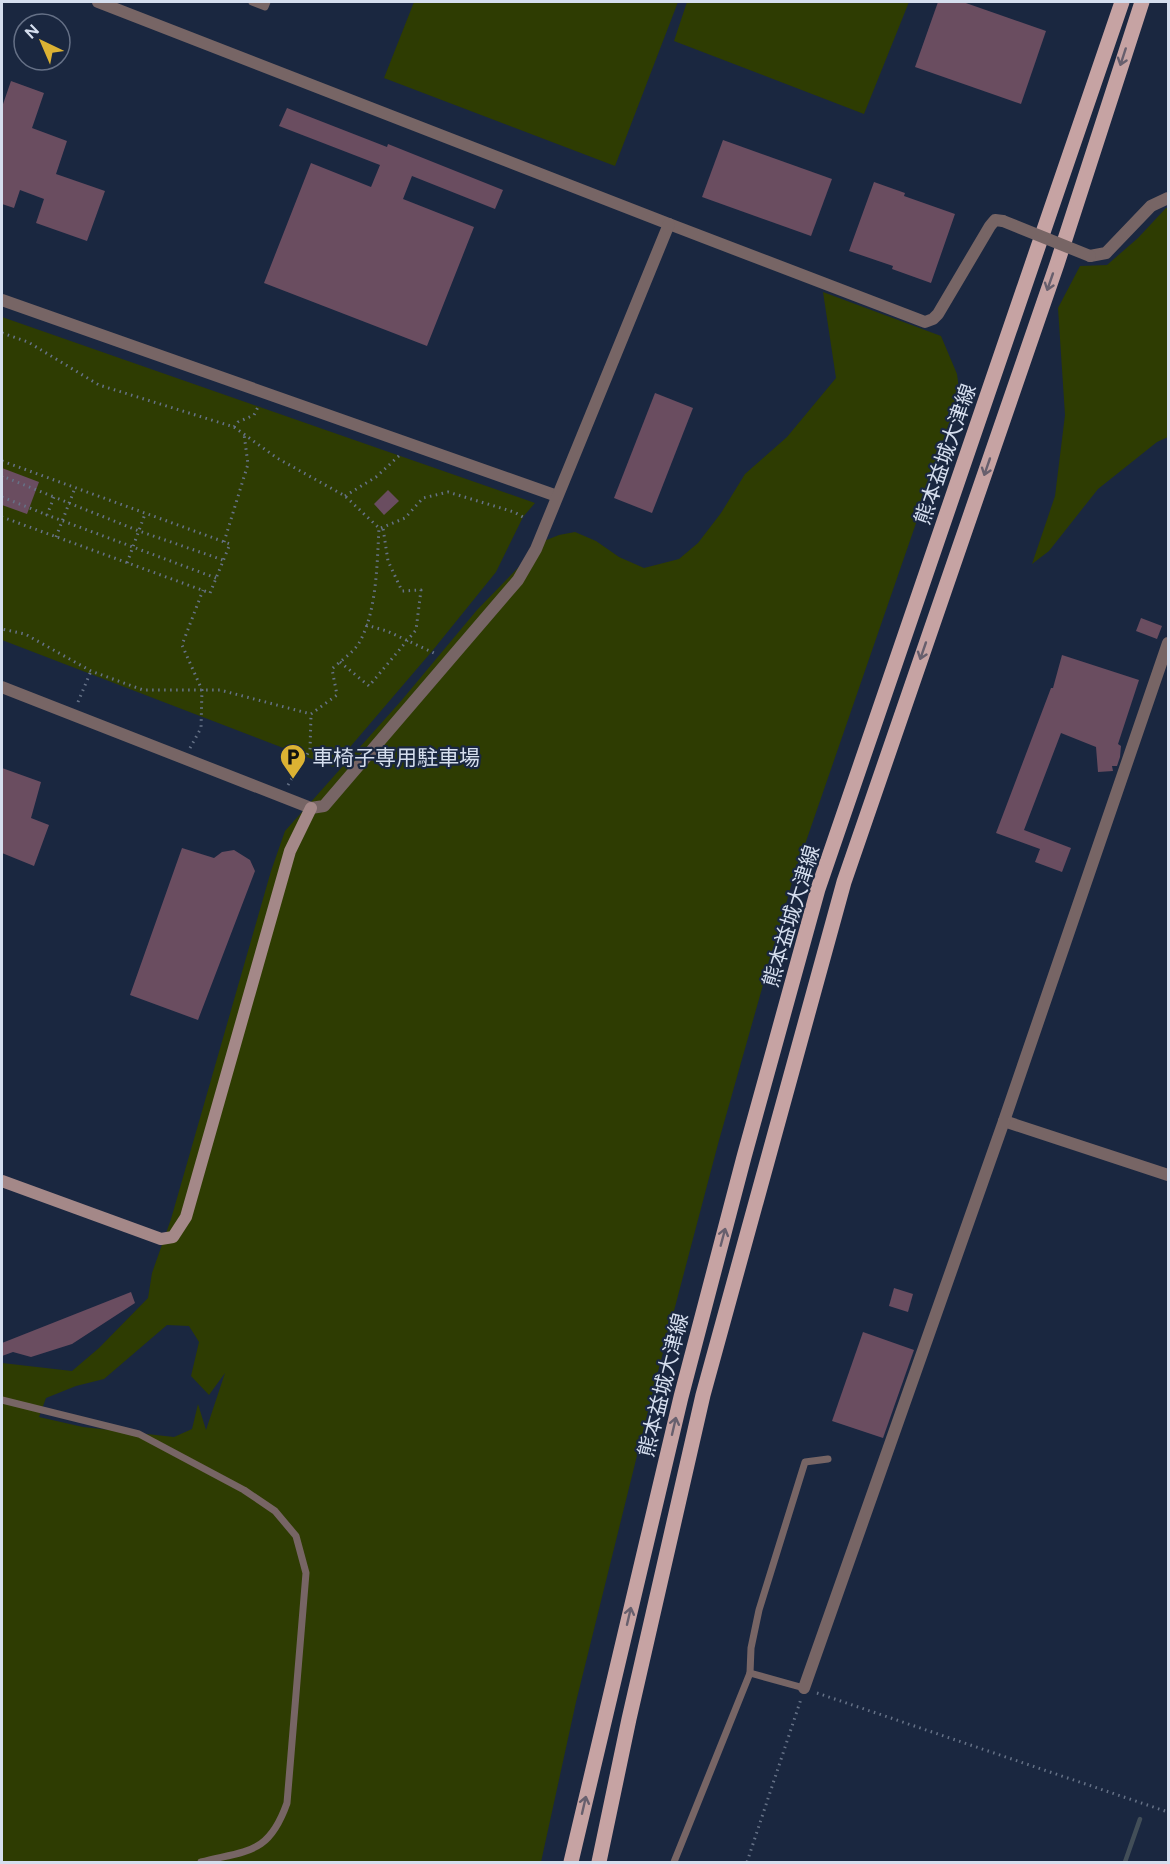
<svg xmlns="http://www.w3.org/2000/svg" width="1170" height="1864" viewBox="0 0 1170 1864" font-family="Figtree,'Noto Sans JP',sans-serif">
<rect width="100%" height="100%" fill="#1a2740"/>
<!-- green -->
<g fill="#2e3c02" fill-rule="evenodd">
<path d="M414,2H678L615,166L384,78Z"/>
<path d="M687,2H909L864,114L674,41Z"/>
<path d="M1166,208H1168V437L1157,442L1098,489L1049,551L1032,564L1055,496L1065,415L1058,308L1080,266L1107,265L1138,238Z"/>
<path d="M823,292L941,336L957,374L960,396L793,879L718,1144L656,1379L576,1702L541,1862H2V1363L72,1371L99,1348L148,1298L152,1273L171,1219L271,871L285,831L401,701L477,610L544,541L559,535L575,532L596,541L619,557L644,568L679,559L698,543L721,513L745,474L787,437L836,378ZM167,1325L189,1326L199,1342L191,1376L209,1395L225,1373L206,1430L198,1404L192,1429L174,1437L83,1427L39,1417L46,1398L76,1386L104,1379Z"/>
<path d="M2,317L535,503L523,517L496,572L433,650L333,767L2,640Z"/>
</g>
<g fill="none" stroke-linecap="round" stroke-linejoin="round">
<!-- stream -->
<path stroke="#424e58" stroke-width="4.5" d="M1125,1862L1140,1819"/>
</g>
<!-- building -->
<g fill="#6a4d60">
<path d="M938,2H963L1046,31L1021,104L915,67Z"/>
<path d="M11,81L44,93L32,128L67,141L56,174L105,191L87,241L36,223L44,199L20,190L14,208L2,204V107Z"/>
<path d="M287,108L387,147L388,144L503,190L495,209L412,176L403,199L474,227L427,346L264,283L311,163L371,187L380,165L279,126Z"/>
<path d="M723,140L832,179L811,236L702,197Z"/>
<path d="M874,182L905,193L904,196L955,214L931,283L892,269L893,266L849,251Z"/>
<path d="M655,393L693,408L652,513L614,498Z"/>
<path d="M2,468L39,482L27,514L2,505Z"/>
<path d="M388,490L399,501L384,515L374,504Z"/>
<path d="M1141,618L1162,626L1157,639L1136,631Z"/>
<path d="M1062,655L1139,680L1118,744L1121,746L1120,757L1117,766H1112L1113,771L1098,772L1096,747L1061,733L1024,830L1071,848L1062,872L1035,862L1040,849L996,833L1051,688H1053Z"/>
<path d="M2,768L41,782L31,818L49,825L34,866L2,853Z"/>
<path d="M182,848L214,858L222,852L234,850L250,860L255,871L198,1020L130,995Z"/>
<path d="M894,1288L913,1294L908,1312L889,1306Z"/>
<path d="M131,1292L135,1303L72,1344L31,1357L13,1352L2,1356V1343Z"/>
<path d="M863,1332L914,1350L883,1438L832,1421Z"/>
</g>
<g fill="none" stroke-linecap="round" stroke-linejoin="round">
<!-- path -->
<g stroke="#667287" stroke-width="3" stroke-dasharray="1.5 4.5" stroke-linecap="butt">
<path d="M2,333L28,342L99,385L234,427L277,458L345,496L379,528C377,563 377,612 359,643C353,653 340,661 332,669L337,695L311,714L220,690H143L91,671L25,634L2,629"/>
<path d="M234,427L238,422L254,415L259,405"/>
<path d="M2,461L230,544L210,593L2,517"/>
<path d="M2,477V476L54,497"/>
<path d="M345,496L376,477L401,454"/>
<path d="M2,497L47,515"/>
<path d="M381,528L405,518L423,498L448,492L514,512L523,517"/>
<path d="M56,537L75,488"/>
<path d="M224,542L248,464L244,434"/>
<path d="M127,563L145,514"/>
<path d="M216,578L47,515L54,497L139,531L223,560"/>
<path d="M366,625L387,631L436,654"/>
<path d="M340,662L369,686L416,630L421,590L402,591L388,561L383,528"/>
<path d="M78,702L91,671"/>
<path d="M190,748L201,728L202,690L182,645L203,590"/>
<path d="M288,785L310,750L311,714"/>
<path d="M817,1693L1168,1812"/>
<path d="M747,1862L801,1699"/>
</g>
<!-- lane -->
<g stroke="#776565" stroke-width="7">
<path d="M252,2L265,7L267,2"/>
<path d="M2,1400L139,1434L244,1490L275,1511L296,1536L306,1573L287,1803C269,1854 249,1850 201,1862"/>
<path d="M750,1673L751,1648L759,1610L805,1462L828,1459"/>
<path d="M674,1862L750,1673L804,1688"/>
</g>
<!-- street -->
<g stroke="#776565" stroke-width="12">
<path d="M98,2L669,224L925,322L933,319L938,314L990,226L995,220L1003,221"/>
<path d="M1090,256L1106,253L1151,206L1168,198"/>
<path d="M2,300L557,496"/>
<path d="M2,687L311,808L324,806L518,580L536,549L669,224"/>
<path d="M1004,1121L1168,1175"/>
<path d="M804,1688L1004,1121L1168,643"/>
</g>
<!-- secondary -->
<path stroke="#a48888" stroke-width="12" d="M2,1181L161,1239L173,1237L186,1217L290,851L311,808"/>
<!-- primary -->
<g stroke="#c6a3a3" stroke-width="15">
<path d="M571,1862L681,1397L744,1157L818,889L1122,2"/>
<path d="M599,1862L629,1719L703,1395L844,882L1057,264L1142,2"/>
</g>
<!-- street-bridge -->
<path stroke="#776565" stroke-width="12" d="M1003,221L1090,256"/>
</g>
<!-- one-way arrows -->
<defs><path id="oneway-shaft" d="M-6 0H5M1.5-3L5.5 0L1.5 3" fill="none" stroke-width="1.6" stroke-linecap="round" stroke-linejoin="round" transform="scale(1.5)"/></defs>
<g stroke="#675f6d">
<use href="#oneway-shaft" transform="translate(1123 57) rotate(108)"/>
<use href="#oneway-shaft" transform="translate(1050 282) rotate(109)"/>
<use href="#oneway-shaft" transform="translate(987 467) rotate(109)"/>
<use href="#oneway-shaft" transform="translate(923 651) rotate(109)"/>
<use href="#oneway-shaft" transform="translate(723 1237) rotate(-75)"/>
<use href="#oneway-shaft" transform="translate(674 1426) rotate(-77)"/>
<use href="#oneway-shaft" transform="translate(629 1616) rotate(-77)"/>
<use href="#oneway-shaft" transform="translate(584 1805) rotate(-77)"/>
</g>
<!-- icons -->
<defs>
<g id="parking-pin" transform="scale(1.35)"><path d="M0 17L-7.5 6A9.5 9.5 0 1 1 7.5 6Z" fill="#dcb233" stroke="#1a2740"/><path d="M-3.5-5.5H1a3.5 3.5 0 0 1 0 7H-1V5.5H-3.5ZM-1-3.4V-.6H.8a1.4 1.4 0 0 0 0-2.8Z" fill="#111"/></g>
</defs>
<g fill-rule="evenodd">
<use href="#parking-pin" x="293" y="757"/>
</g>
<g text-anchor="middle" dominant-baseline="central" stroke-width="4.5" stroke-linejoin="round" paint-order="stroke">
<!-- street labels -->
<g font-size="21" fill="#d5deee" stroke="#1a2740">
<text transform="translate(945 454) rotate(-71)">熊本益城大津線</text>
<text transform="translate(791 916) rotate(-73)">熊本益城大津線</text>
<text transform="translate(663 1385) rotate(-76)">熊本益城大津線</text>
</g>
<!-- poi labels -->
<g font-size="21" fill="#d5deee" stroke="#1a2740" text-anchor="start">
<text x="312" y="757">車椅子専用駐車場</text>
</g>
</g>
<!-- border -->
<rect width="1170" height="1864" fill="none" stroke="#d5deee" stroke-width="6"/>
<!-- north arrow -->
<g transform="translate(42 42) rotate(316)"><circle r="28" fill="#1a2740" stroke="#657086" stroke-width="1.5"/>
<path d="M0-4.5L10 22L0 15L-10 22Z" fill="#dcb233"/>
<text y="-9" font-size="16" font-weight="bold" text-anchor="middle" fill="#d5deee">N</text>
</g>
</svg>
